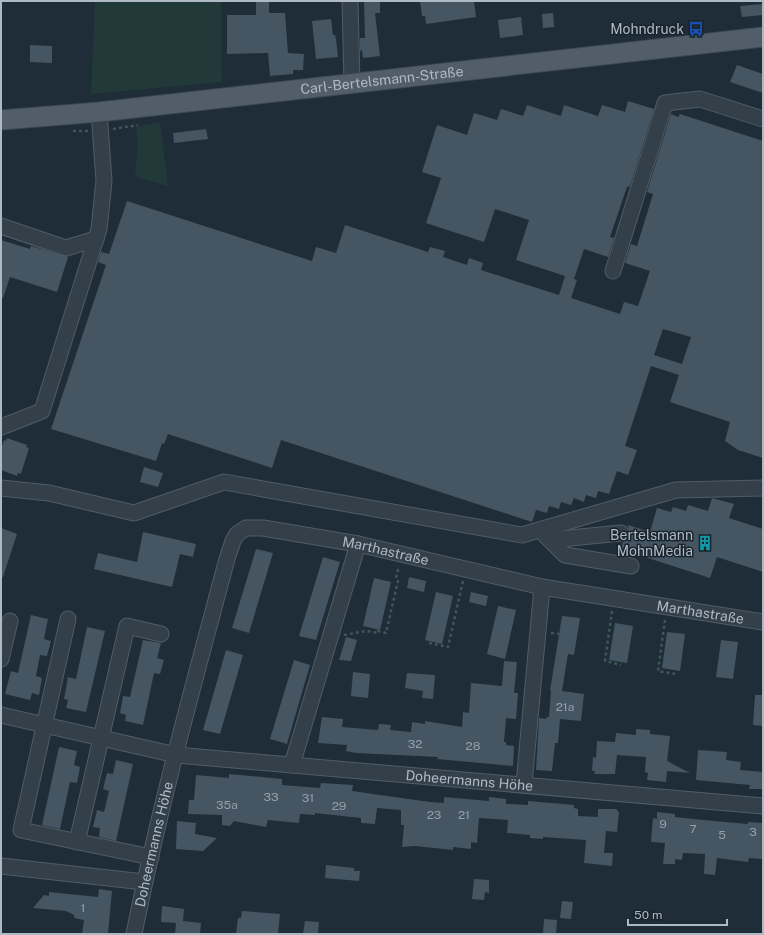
<svg xmlns="http://www.w3.org/2000/svg" width="764" height="935" viewBox="0 0 764 935" font-family="'Public Sans',sans-serif">
<rect width="100%" height="100%" fill="#1f2d38"/>
<!-- green -->
<g fill="#213939">
<path d="M95,1H221L222,82L91,94Z"/>
<path d="M160,122L168,186L135,177L138,142L136,127Z"/>
</g>
<!-- building -->
<g fill="#455562" fill-rule="evenodd">
<path d="M256,1H269V13H285L288,53L304,54L303,70H293V74L270,76L268,53L227,54V15H256Z"/>
<path d="M364,1H380V13H375L380,56L363,58L362,50L360,51V38H365Z"/>
<path d="M420,1H474L476,17L426,24L425,16H422Z"/>
<path d="M763,4V15L742,17L740,6Z"/>
<path d="M553,13L554,27L543,28L542,14Z"/>
<path d="M521,17L523,35L500,38L498,20Z"/>
<path d="M331,19L333,35H335L336,39L338,57L316,59L312,21Z"/>
<path d="M30,45L52,46V63L30,62Z"/>
<path d="M737,65L763,74V93L730,82Z"/>
<path d="M628,101L654,109L630,186L627,187L610,237L614,238L608,257L584,249L574,279L577,280L571,298L620,314L624,302L638,306L650,271L625,263L631,244L637,246L653,194L647,192L671,114L678,117L680,114L763,141V458L738,450L725,441L730,422L670,402L679,375L651,366L625,446L637,450L628,475L617,471L609,494L598,491L596,498L586,495L584,502L574,498L571,505L561,502L559,509L549,506L547,513L536,510L532,522L281,440L272,468L168,434L164,444L162,443L156,461L51,429L106,265L98,262L101,252L109,254L127,201L312,261L316,247L336,253L345,225L428,252L430,247L445,251L443,257L467,265L469,258L483,263L481,270L559,295L565,276L516,260L529,220L495,209L484,242L426,223L441,178L422,172L437,125L467,135L474,113L497,120L501,109L523,116L527,105L561,116L564,105L598,116L602,105L625,112ZM663,329L691,337L682,364L654,355Z"/>
<path d="M206,129L208,139L174,143L173,133Z"/>
<path d="M1,240L30,249L31,246L68,257L57,292L10,277L3,298H1Z"/>
<path d="M7,438L27,445L26,447L29,448L21,474L18,473L17,476L1,470V449L4,440L6,441Z"/>
<path d="M144,467L163,473L158,487L140,482Z"/>
<path d="M712,498L734,504L729,518L763,529V572L717,557L710,578L620,549L623,542L629,536L628,525L650,532L657,508L671,512L673,507L686,511L688,505L708,511Z"/>
<path d="M1,528L17,534L3,577H1Z"/>
<path d="M143,532L196,544L193,557L180,554L172,587L94,569L98,553L137,562Z"/>
<path d="M256,549L273,553L249,633L232,628Z"/>
<path d="M323,557L340,562L316,640L299,636Z"/>
<path d="M409,577L426,581L424,592L407,588Z"/>
<path d="M374,578L391,582L380,630L363,626Z"/>
<path d="M436,592L453,596L442,644L425,640Z"/>
<path d="M471,592L488,596L486,606L469,602Z"/>
<path d="M498,606L516,610L505,659L487,654Z"/>
<path d="M31,615L48,619L44,639L51,641L47,656L40,655L36,676L42,678L39,695L32,693L30,700L5,694L11,671L18,673Z"/>
<path d="M562,616L580,618L574,655L568,654L562,691L584,694L581,721L560,719L558,743H555L552,771L536,770L539,718L546,719L547,717H549L551,691H550Z"/>
<path d="M615,623L633,626L627,663L609,660Z"/>
<path d="M87,627L105,631L86,712L66,708L68,700L64,699L68,677L76,679Z"/>
<path d="M667,632L685,634L680,671L662,668Z"/>
<path d="M346,637L357,640L351,661L339,660Z"/>
<path d="M143,640L161,643L157,658L164,660L160,674L154,673L143,725L125,721L126,715L120,713L123,696L130,697Z"/>
<path d="M721,640L738,642L733,679L716,677Z"/>
<path d="M226,650L243,655L220,734L203,730Z"/>
<path d="M294,660L310,665L287,744L270,739Z"/>
<path d="M504,661L517,662L514,693H518L516,719L506,718L504,742H506V745L514,746L513,766L437,759L438,757L356,753L346,751L347,745L318,743L322,717L343,719L342,727L378,730L379,724L391,725L390,730L411,732L412,722L425,724V721L462,727L463,712L469,713L471,683L502,686Z"/>
<path d="M353,672L370,674L368,698L351,696Z"/>
<path d="M407,673L435,675L433,699L422,698L423,691L405,688Z"/>
<path d="M755,695H763V726L753,725Z"/>
<path d="M636,729L650,730V734L670,736L667,761L690,773L667,771L666,782L647,780L648,773L645,772L646,757L617,755L615,774H594L595,771H592L593,757L596,758L597,741L615,742L616,733L636,735Z"/>
<path d="M59,747L77,751L74,765L80,767L77,783L70,782L60,829L42,825Z"/>
<path d="M698,750L727,752L726,760L741,762L740,770L763,772L762,789H749L750,785L696,780Z"/>
<path d="M116,760L133,764L116,841L99,837L100,828L93,827L97,810L104,812L109,791L103,789L107,773L113,774Z"/>
<path d="M229,774L282,779V785L320,788L321,783L353,785L352,791L430,802L444,803V797L489,801V797L506,799V804L528,805V801L574,805V808L578,809V816L598,817V809H616L619,812L617,832L606,831L604,853H613L612,866L584,863L586,840L543,837V839L530,838V835L507,833L508,820L479,818L477,843L471,842V849L453,847V850L415,846L402,847L404,825H401V810L377,808L375,824L361,823V818L315,813V815L300,814L299,823L268,820L266,827L234,821L230,826L222,825V815L188,814L189,800H194L196,775L229,778Z"/>
<path d="M657,812L675,814V817L703,820L748,824V822L763,823L762,859L749,858L748,862L717,858L715,875L704,874L705,854L683,853L682,860L675,859V864H663L665,843L651,842L653,818L657,819Z"/>
<path d="M177,821L196,823L195,834L217,838L203,851L176,849Z"/>
<path d="M326,865L354,868V871H360L359,881L325,878Z"/>
<path d="M474,879L489,880V893L485,892L484,900L472,899Z"/>
<path d="M99,889L112,891L108,934H82L84,920L74,918V915L66,911L33,908L44,895L49,896V892L98,897Z"/>
<path d="M562,901L573,902L571,919L560,918Z"/>
<path d="M162,906L184,909L183,921L201,923L200,934H175L176,923L161,922Z"/>
<path d="M242,911L280,914L278,934H236L238,918H241Z"/>
<path d="M544,919L557,920L556,934H543Z"/>
<path d="M305,921L319,922L318,934H303Z"/>
</g>
<g fill="none" stroke-linecap="round" stroke-linejoin="round">
<!-- minor casing -->
<g stroke="#505d66" stroke-width="17">
<g id="minor">
<path d="M350,1L352,83"/>
<path d="M1,226L66,248L96,239"/>
<path d="M613,271L665,103L700,99L763,119"/>
<path d="M1,427L42,411L99,229L104,181L99,112"/>
<path d="M1,488L49,493L134,513L224,482L522,535L676,490L763,488"/>
<path d="M547,529L560,539L621,533"/>
<path d="M540,530L565,555L631,566"/>
<path d="M68,619L21,830L151,857"/>
<path d="M1,659L10,621"/>
<path id="s1" d="M1,715L176,755L763,806"/>
<path d="M292,765L358,544"/>
<path d="M524,784L542,587"/>
<path d="M77,842L127,626L161,634"/>
<path d="M1,866L144,882"/>
<path id="s2" d="M134,934C159,808 194,683 227,559L233,541L237,534L246,528H263L358,544L542,587L763,622"/>
</g>
</g>
<!-- major casing -->
<g stroke="#3c4852" stroke-width="21">
<g id="major">
<path id="s3" d="M1,120L99,112L763,37"/>
</g>
</g>
<!-- path -->
<g stroke="#3f5656" stroke-width="2.5" stroke-dasharray="3 3" stroke-linecap="butt">
<path d="M113,129L138,125"/>
<path d="M73,131H88"/>
<path d="M612,611L605,661L621,665"/>
<path d="M665,620L658,671L676,674"/>
<path d="M551,633L559,634"/>
<path d="M344,635L366,631L378,633V631L386,633L398,581L396,578L399,566"/>
<path d="M429,643L448,647L463,581"/>
</g>
<!-- minor -->
<use href="#minor" stroke="#333f49" stroke-width="15"/>
<!-- major -->
<use href="#major" stroke="#515e69" stroke-width="19"/>
</g>
<!-- icons -->
<defs>
<g id="bus-bare" transform="scale(1.2)"><path d="M-5-6H5V4H4V6H2V4H-2V6H-4V4H-5ZM-3.5-4V0h7V-4ZM-3.5 1.2v1.5H-2V1.2ZM2 1.2v1.5H3.5V1.2Z" fill="#1a4fb4" stroke="#19242d" stroke-width="2.5" paint-order="stroke"/></g>
<g id="building-bare" transform="scale(1.2)"><path d="M-4-6H4V6H1V3H-1V6H-4ZM-2.5-4.3h1.7v1.8h-1.7ZM.8-4.3h1.7v1.8H.8ZM-2.5-1h1.7V.8h-1.7ZM.8-1h1.7V.8H.8Z" fill="#0f9aa8" stroke="#19242d" stroke-width="2.5" paint-order="stroke"/></g>
</defs>
<g fill-rule="evenodd">
<use href="#bus-bare" x="696" y="29"/>
<use href="#building-bare" x="705" y="543"/>
</g>
<g text-anchor="middle" dominant-baseline="central" stroke-width="3" stroke-linejoin="round" paint-order="stroke">
<!-- number labels -->
<g font-size="12" fill="#93a1ac">
<text x="565" y="707">21a</text>
<text x="415" y="744">32</text>
<text x="473" y="746">28</text>
<text x="271" y="797">33</text>
<text x="308" y="798">31</text>
<text x="227" y="805">35a</text>
<text x="339" y="806">29</text>
<text x="434" y="815">23</text>
<text x="464" y="815">21</text>
<text x="663" y="824">9</text>
<text x="693" y="829">7</text>
<text x="753" y="832">3</text>
<text x="722" y="835">5</text>
<text x="83" y="908">1</text>
</g>
<!-- poi labels -->
<g font-size="14" fill="#adbac5" stroke="#19242d" text-anchor="end">
<text x="684" y="29">Mohndruck</text>
<text x="693" y="535">Bertelsmann<tspan x="693" dy="16">MohnMedia</tspan></text>
</g>
<!-- street labels -->
<g font-size="14" fill="#adbac5" stroke="#19242d">
<text stroke="none"><textPath href="#s3" startOffset="383">Carl-Bertelsmann-Straße</textPath></text>
<text stroke="none"><textPath href="#s2" startOffset="566">Marthastraße</textPath></text>
<text stroke="none"><textPath href="#s2" startOffset="887">Marthastraße</textPath></text>
<text stroke="none"><textPath href="#s1" startOffset="474">Doheermanns Höhe</textPath></text>
<text stroke="none"><textPath href="#s2" startOffset="92">Doheermanns Höhe</textPath></text>
</g>
</g>
<!-- border -->
<rect width="764" height="935" fill="none" stroke="#adbac5" stroke-width="4"/>
<!-- scale -->
<path d="M628 919v6h99v-6" fill="none" stroke="#adbac5" stroke-width="2"/>
<text x="634" y="919" font-size="12" fill="#adbac5" stroke="#19242d" stroke-width="3" paint-order="stroke">50 m</text>
</svg>
